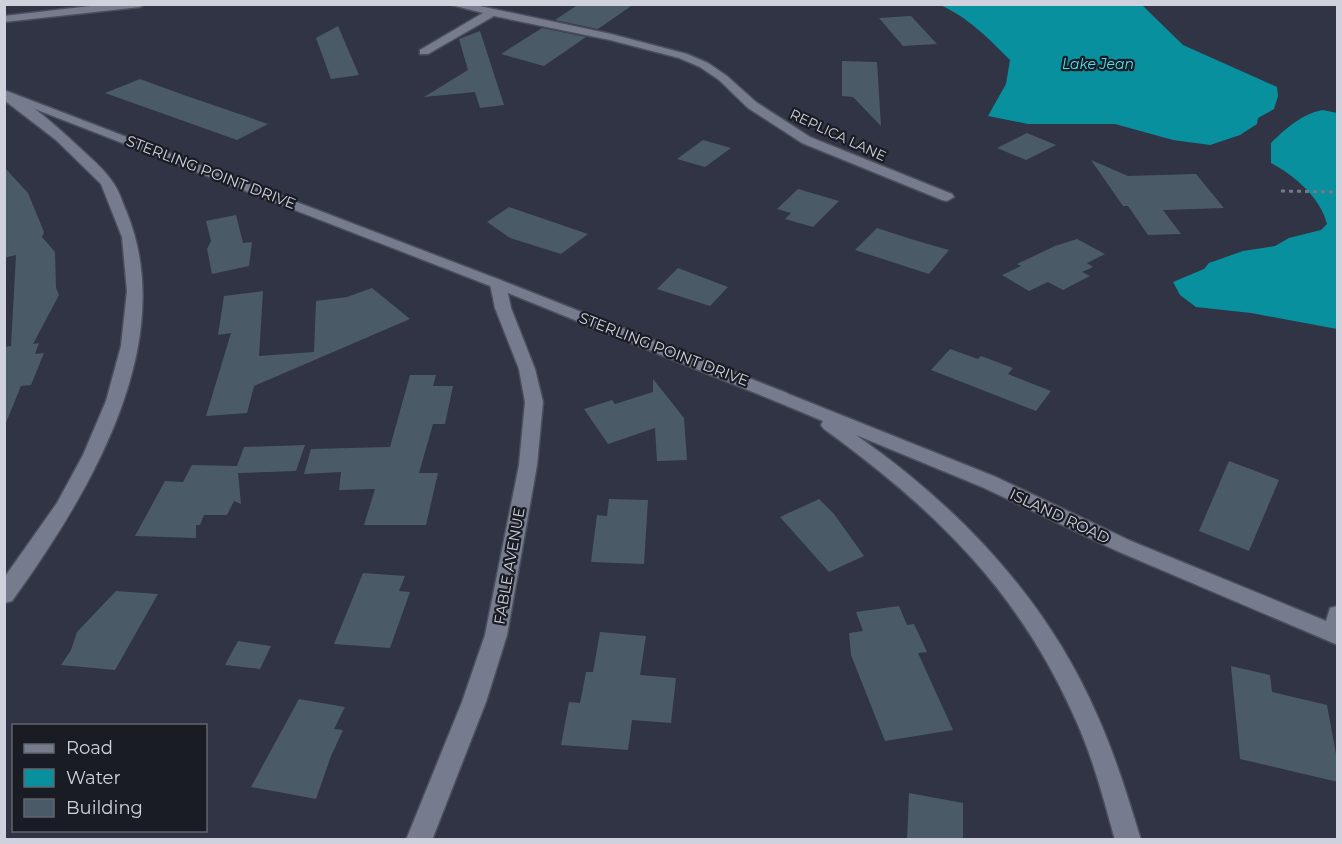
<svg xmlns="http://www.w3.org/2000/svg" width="1342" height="844" viewBox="0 0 1342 844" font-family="Montserrat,sans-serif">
<rect width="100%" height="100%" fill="#303444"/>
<!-- water -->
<g fill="#08909e">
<path d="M940,5H1142L1183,45L1277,87L1278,96L1274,109L1258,118L1257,124L1240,135L1210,145L1173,140L1115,124H1028L988,116L1006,84L1010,60C989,39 968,17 940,5Z"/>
<path d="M1323,110L1337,113V329L1251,313L1196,307L1180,295L1173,282L1204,269L1209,263L1243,251L1275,246L1289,238L1321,230L1327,224C1321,198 1294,175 1271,163V143C1285,129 1303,113 1323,110Z"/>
</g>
<!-- building -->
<g fill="#4a5b67">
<path d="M579,4H634L598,29L555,20Z"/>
<path d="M911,16L937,44L903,46L879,18Z"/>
<path d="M338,26L359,75L331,79L316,38Z"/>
<path d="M542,28L586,37L544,66L501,54Z"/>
<path d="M480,31L504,105L480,108L475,92L424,97L468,70L459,39Z"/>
<path d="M842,61L877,62L881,126L853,97L842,96Z"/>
<path d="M140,79L181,94L268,124L237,140L105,93Z"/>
<path d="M1027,133L1056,145L1026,160L997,148Z"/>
<path d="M703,140L731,148L705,167L677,159Z"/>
<path d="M1091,160L1128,176L1196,174L1224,208L1163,210L1181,234L1148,235L1128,206H1123Z"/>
<path d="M4,167L28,193L44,232L42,237L55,252L56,288L59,295L33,344L39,343L35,354L44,353L31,385L21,386L5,425L4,347L11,346L16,255L4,258Z"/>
<path d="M798,189L839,201L813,227L785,219L791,213L777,209Z"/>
<path d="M509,207L588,234L561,254L510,238L487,222Z"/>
<path d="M236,215L243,243L252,242L249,266L212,274L207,249L211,241L206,221Z"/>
<path d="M877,228L914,240L949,250L929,274L855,250Z"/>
<path d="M1077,239L1105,254L1087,263L1093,267L1082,272L1090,276L1063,290L1048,282L1029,291L1002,275L1021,266L1017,264L1055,246Z"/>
<path d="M678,268L728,287L710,306L657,289Z"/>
<path d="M372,288L410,319L254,386L247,413L206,416L231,333L218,335L224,296L263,291L259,356L314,352L316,301L347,297Z"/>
<path d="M950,349L978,359L981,356L1013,368L1008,374L1051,391L1036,411L931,370Z"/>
<path d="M410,375H436L433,386H453L445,424H433L419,473H438L426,525H364L375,489L339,490L341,472L304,474L311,449L390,447Z"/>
<path d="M653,379L684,418L687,460L657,461L655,428L608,444L584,409L612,400L615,404L653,392Z"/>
<path d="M305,445L296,471L238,473L241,504L234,501L227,515H204L200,525H196V538L135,536L165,481L183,482L192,465L237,466L244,447Z"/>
<path d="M1229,461L1279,480L1249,551L1199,531Z"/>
<path d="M609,499L648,500L644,564L591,562L597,515L607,516Z"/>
<path d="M819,499L834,514L864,556L829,572L780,517Z"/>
<path d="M363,573L405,576L399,591L410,592L390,648L334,644Z"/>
<path d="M116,591L158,594L115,670L61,665L71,650L77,632Z"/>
<path d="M899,606L907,625L914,624L927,652L918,653L953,730L885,741L851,655L849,633L863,631L856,612Z"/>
<path d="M600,632L646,636L640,675L676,678L671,723L632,720L628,750L561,745L569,702L580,703L586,672H593Z"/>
<path d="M238,641L271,646L260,669L225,665Z"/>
<path d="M1231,666L1270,675L1272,692L1327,705L1338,765V782L1240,759Z"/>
<path d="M299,699L345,707L334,729L343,730L331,756L316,799L251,787Z"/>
<path d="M909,793L963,803V840H907Z"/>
</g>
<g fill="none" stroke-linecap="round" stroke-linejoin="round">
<!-- street casing -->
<g stroke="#4b4f5c" stroke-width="3">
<g id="street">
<path d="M108,4H145L140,7L4,22V16Z"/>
<path d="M448,4H470L611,34L687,54L708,63L727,76L756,102L810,137L952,194L954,197L947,201L942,200L802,143L748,108L719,80L700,67L679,58L610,40L494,16L428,54H420V50L483,13Z"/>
<path d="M4,91C25,97 63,132 80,148C92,159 106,171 114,184C120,193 123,204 127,213C180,345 87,497 12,601L4,603V578L57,503L83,455L106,401L121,346L127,291L122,237L101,184L56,140L4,100Z"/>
<path d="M498,279L506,284L511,308L535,369L543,402L537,465L507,635L486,702L432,840H406L462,702L485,635L519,465L525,402L519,369L495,308L490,284Z"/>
<path d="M781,391L996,477L1131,541L1326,621L1330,608L1338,606V645L1117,551L982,487L856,435C958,506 1047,599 1097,715C1115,755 1128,797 1141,840H1115C1103,797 1092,754 1073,714C1017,589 933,508 824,429L821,425L823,421L775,401L772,397L775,393Z"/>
</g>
</g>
<!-- secondary casing -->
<g stroke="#4b4f5c" stroke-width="3">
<path id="secondary" d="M4,90L503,281L787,393L790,397L787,401H775L493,287L4,97Z"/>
</g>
<!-- path -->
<path stroke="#757987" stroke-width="3" stroke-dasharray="4 4" stroke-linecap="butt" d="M1281,191L1338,192"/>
<!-- street -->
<use href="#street" fill="#767c8e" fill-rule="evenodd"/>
<!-- secondary -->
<use href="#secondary" fill="#767c8e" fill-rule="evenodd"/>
</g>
<g text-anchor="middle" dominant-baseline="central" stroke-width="4.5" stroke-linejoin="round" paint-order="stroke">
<!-- far-water labels -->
<g font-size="14" font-style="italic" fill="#4ce2f4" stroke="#1a1c24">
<text x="1098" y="64">Lake Jean</text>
</g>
<!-- far-street labels -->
<g font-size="14" fill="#cfd2dd" stroke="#1a1c24">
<text transform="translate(838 135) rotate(25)">REPLICA LANE</text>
</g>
<!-- street labels -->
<g font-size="15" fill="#cfd2dd" stroke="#1a1c24">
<text transform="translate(211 172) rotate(21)">STERLING POINT DRIVE</text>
<text transform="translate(664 349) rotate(21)">STERLING POINT DRIVE</text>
<text transform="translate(1060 516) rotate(25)">ISLAND ROAD</text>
<text transform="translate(509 566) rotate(-80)">FABLE AVENUE</text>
</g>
</g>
<!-- border -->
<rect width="1342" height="844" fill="none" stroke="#cfd2dd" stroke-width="12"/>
<!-- legend -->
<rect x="12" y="724" width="195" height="108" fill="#1a1c24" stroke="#62656e" stroke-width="1.5"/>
<rect x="24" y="744" width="30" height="9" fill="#767c8e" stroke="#62656e" stroke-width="1.5"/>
<text x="66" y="754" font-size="18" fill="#cfd2dd">Road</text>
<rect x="24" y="769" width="30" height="18" fill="#08909e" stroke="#62656e" stroke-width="1.5"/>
<text x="66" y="784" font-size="18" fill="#cfd2dd">Water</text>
<rect x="24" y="799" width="30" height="18" fill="#4a5b67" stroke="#62656e" stroke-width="1.5"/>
<text x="66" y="814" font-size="18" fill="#cfd2dd">Building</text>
</svg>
